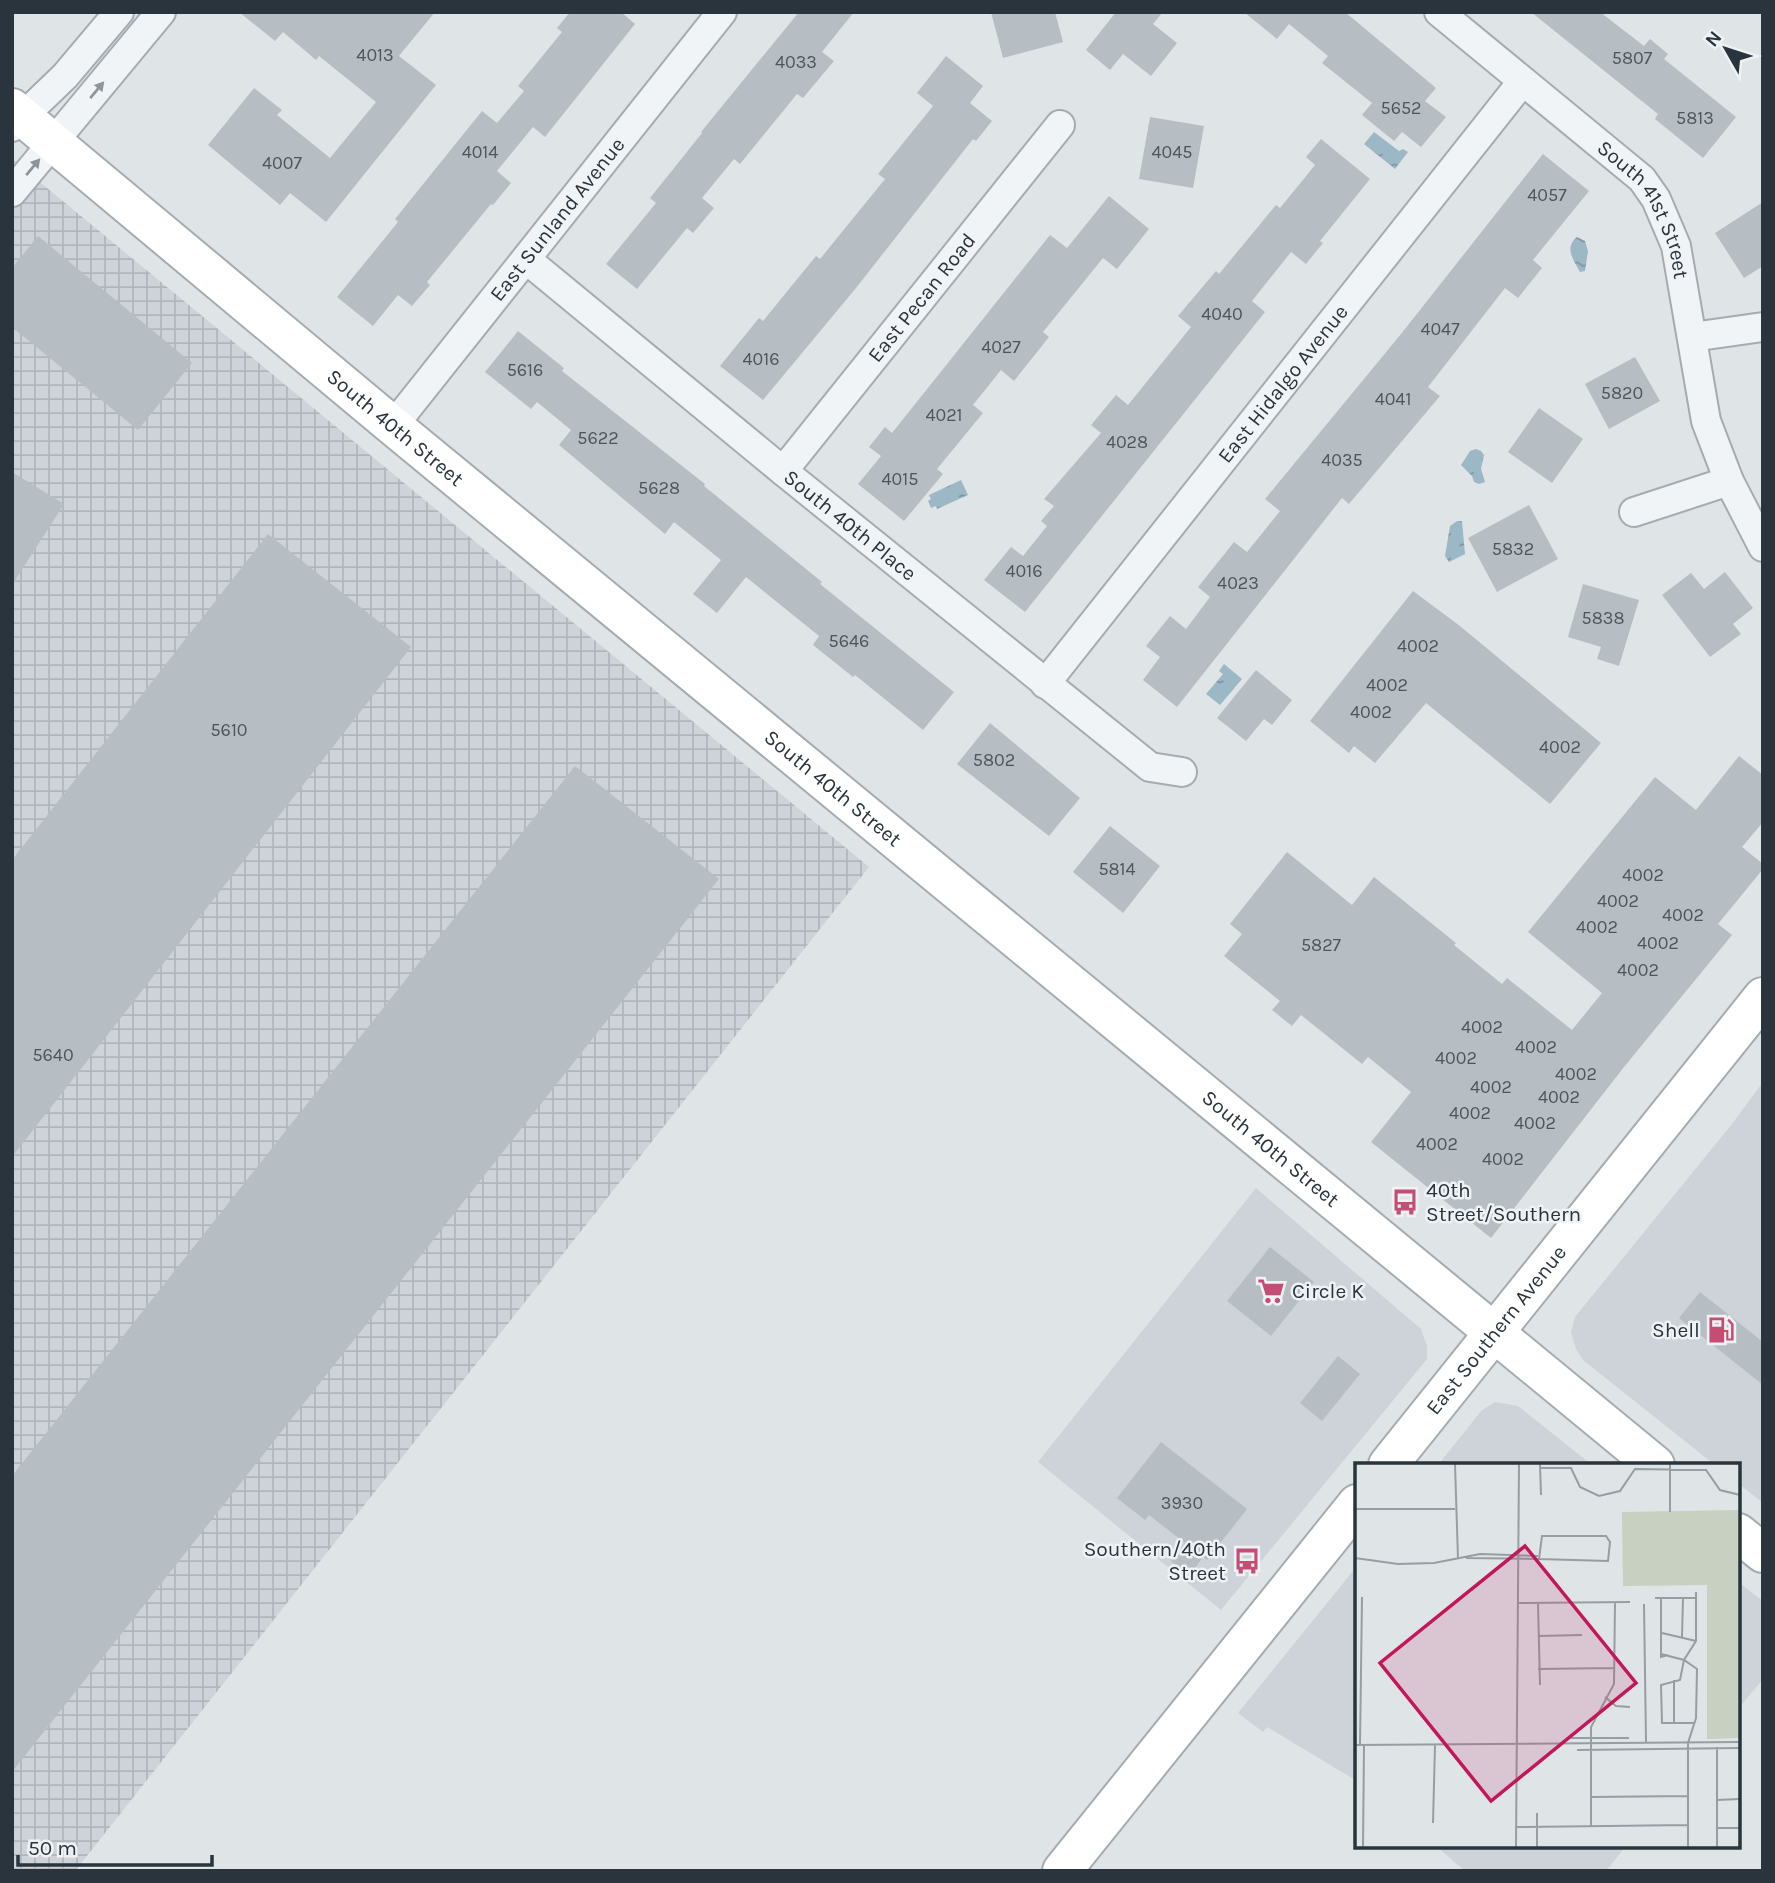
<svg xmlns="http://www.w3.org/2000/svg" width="1775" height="1883" viewBox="0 0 1775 1883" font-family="Karla,sans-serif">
<defs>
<pattern id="industrial-grid" width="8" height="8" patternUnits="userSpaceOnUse" patternTransform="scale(1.75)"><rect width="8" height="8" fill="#cdd3d9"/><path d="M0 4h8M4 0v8" fill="none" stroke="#b0b6bb"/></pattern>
<pattern id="water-ripples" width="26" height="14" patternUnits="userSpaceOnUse" patternTransform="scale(1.75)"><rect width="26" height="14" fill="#9cb7c5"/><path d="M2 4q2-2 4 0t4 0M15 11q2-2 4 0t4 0" fill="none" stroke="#7f96a1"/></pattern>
</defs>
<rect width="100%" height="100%" fill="#dfe4e7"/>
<!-- built -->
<g fill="#cdd3d9">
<path d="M1763,1082V1503L1738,1483V1465H1715L1583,1360L1576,1349L1571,1332L1575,1317L1732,1124Z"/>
<path d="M1256,1188L1421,1329L1427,1346V1359L1221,1610L1038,1462Z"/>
<path d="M1495,1402L1518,1406L1592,1465H1438L1482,1410Z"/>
<path d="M1357,1566V1781L1267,1727L1263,1732L1238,1713Z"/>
<path d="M1738,1582L1763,1601V1679L1738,1709Z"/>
<path d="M1436,1846H1626L1606,1871H1465Z"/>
</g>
<!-- industrial -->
<path fill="url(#industrial-grid)" d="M12,159L869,867L75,1871H12Z"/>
<!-- water -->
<g fill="url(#water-ripples)">
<path d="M1374,132L1399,151L1403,149L1408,152L1395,169L1364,144Z"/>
<path d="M1577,237L1585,241L1588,251L1585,271L1580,272C1573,259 1564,248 1577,237Z"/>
<path d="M1476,449L1481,451L1484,455L1481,469L1485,482L1479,484L1474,482L1472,476L1461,465L1470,451Z"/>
<path d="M961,480L968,495L937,509L936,506L931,508L928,501L931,499L929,495Z"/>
<path d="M1457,521H1462L1465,554L1449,562L1445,556L1450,526Z"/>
<path d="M1224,664L1242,679L1220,705L1206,694L1223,674L1219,671Z"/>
</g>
<!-- building -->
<g fill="#b7bec3">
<path d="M239,12H435L399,56L436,85L326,222L290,193L280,205L208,145L254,88L282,110L277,115L330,158L376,102L319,56L316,60L283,32L275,41Z"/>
<path d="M570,12H621L635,24L545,137L533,127L497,171L511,183L493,205L491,204L427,282L430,285L412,306L398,295L373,326L337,297L398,222L395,219L482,111L497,123L524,91L518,86L562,32L557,28Z"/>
<path d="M799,12H854L822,52L834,61L803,98L797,94L740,164L734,159L702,198L714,208L693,233L687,228L637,289L606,264L656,203L650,198L702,133L701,132Z"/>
<path d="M991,12H1055L1063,42L1003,58Z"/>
<path d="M1116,12H1163L1153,24L1177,43L1151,76L1123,54L1110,70L1086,50Z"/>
<path d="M1244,12H1345L1436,88L1425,101L1446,117L1421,147L1402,132L1394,141L1362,115L1372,103L1322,63L1328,56L1289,24L1277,39Z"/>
<path d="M1531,12H1600L1644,46L1650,39L1668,54L1664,59L1736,117L1703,158L1655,119L1658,114Z"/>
<path d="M946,56L983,86L970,103L992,121L976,141L973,139L856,288L763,400L720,366L759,318L763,321L816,256L820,259L885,179L878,174L933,106L917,93Z"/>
<path d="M1150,117L1204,126L1193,188L1139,179Z"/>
<path d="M1321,139L1370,179L1320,241L1323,243L1306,264L1291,252L1252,301L1265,312L1025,612L984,580L1011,547L1023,556L1047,526L1041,521L1054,506L1044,499L1101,433L1091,425L1116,395L1128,405L1191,327L1178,316L1216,271L1219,274L1276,205L1280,208L1315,165L1306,157Z"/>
<path d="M1543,154L1589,191L1533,260L1542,268L1518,298L1505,288L1428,387L1440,396L1349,504L1342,498L1177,707L1143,680L1160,657L1146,646L1170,616L1186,629L1210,597L1198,587L1234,542L1247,552L1280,511L1265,499L1401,334Z"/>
<path d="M1109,196L1149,229L1117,269L1103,258L1043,332L1049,337L1014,381L1001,370L973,405L983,413L937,469L943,474L904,521L858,484L881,456L869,447L885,427L892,433L1050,235L1067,248Z"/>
<path d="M1763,202V266L1744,278L1715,233Z"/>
<path d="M38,236L192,363L138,430L12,327V268Z"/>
<path d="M518,331L564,368L562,371L705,484L704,486L822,582L820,584L954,692L923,730L855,675L853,677L813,645L819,636L746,577L717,613L693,594L721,560L674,522L665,534L559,445L571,430L537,402L531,409L485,372Z"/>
<path d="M1635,357L1660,401L1609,429L1585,384Z"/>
<path d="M1539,408L1583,439L1552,483L1508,452Z"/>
<path d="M12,472L64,504L12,585Z"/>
<path d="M1529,505L1558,559L1497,592L1468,538Z"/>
<path d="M268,534L411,647L12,1157V860Z"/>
<path d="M1725,572L1753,608L1733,624L1741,634L1710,657L1662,595L1691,573L1704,589Z"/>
<path d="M1583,584L1639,600L1619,666L1597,659L1601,647L1568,637Z"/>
<path d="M1413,591L1460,626L1601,743L1550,804L1426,703L1375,763L1354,746L1349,753L1310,721Z"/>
<path d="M1256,670L1292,700L1272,725L1264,719L1246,741L1217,718Z"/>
<path d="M990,723L1080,798L1049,836L957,764Z"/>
<path d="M1739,756L1763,775V822L1742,847L1763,864V869L1718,924L1732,935L1624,1067L1491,1238L1371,1142L1411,1092L1368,1057L1362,1064L1301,1015L1292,1026L1272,1010L1280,1001L1224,956L1242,934L1230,924L1287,852L1352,905L1374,877L1456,943L1454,945L1502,984L1507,978L1572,1030L1602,993L1528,932L1655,777L1696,810Z"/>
<path d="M575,766L719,879L12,1772V1476Z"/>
<path d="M1110,826L1160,866L1123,913L1073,872Z"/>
<path d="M1270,1247L1314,1282L1271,1336L1227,1301Z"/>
<path d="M1700,1292L1763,1342V1385L1679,1318Z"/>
<path d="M1338,1356L1360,1374L1322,1421L1300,1403Z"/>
<path d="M1161,1442L1247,1509L1207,1560L1203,1557L1190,1575L1171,1561L1185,1543L1149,1515L1145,1520L1117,1498Z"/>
</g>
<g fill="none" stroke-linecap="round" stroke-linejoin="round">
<!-- minor casing -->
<g stroke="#a5acb1" stroke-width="32">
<g id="minor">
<path id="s1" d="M1439,12L1642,179L1656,199L1676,246L1706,421L1729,481L1763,547"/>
<path d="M12,127L65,76L119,12"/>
<path d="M12,192L161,12"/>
<path id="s2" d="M527,260L783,471L1150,767L1182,772"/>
<path d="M1692,337L1763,327"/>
<path id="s3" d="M393,426L722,12"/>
<path id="s4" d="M783,471L1060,125"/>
<path d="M1634,512L1729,481"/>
<path id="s5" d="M1045,684L1522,82"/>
</g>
</g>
<!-- secondary casing -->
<g stroke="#a5acb1" stroke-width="42">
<g id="secondary">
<path id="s6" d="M12,108L393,426L1655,1465"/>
<path id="s7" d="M1388,1465L1763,997"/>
<path d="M1738,1533L1763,1553"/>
<path d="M1062,1871L1357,1504"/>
</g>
</g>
<!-- minor -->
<use href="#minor" stroke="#f1f4f6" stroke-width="28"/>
<!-- secondary -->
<use href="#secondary" stroke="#fff" stroke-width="38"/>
</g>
<!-- one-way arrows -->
<defs><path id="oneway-solid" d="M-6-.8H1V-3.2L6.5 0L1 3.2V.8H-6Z" transform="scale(1.75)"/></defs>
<g fill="#8d949a">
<use href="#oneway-solid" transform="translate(97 90) rotate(-50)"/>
<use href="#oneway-solid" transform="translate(33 167) rotate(-50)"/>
</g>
<!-- icons -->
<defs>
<g id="bus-bare" transform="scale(2.1)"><path d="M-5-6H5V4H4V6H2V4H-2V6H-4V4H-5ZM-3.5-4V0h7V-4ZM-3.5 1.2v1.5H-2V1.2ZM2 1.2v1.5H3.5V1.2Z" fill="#c34d73" stroke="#eef2f5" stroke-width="2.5" paint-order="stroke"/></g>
<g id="supermarket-bare" transform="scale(2.1)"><path d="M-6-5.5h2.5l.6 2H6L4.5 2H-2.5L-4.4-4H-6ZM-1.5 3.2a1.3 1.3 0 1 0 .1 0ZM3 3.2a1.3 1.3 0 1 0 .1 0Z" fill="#c34d73" stroke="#eef2f5" stroke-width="2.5" paint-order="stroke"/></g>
<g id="fuel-bare" transform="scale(2.1)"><path d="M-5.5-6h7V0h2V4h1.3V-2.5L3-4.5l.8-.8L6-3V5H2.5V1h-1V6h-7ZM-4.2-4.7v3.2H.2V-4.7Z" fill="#c34d73" stroke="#eef2f5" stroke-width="2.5" paint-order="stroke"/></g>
</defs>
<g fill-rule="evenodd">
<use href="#bus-bare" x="1405" y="1202"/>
<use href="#supermarket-bare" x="1271" y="1291"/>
<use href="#fuel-bare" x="1721" y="1330"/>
<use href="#bus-bare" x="1247" y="1561"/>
</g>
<g text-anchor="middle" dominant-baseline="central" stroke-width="5" stroke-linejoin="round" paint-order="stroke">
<!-- number labels -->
<g font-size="18" fill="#4c565e">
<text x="375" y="55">4013</text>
<text x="1632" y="58">5807</text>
<text x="796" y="62">4033</text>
<text x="1401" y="108">5652</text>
<text x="1695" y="118">5813</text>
<text x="480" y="152">4014</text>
<text x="1172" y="152">4045</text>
<text x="282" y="163">4007</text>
<text x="1547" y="195">4057</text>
<text x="1222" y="314">4040</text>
<text x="1440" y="329">4047</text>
<text x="1001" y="347">4027</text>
<text x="761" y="359">4016</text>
<text x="525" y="370">5616</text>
<text x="1622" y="393">5820</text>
<text x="1393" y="399">4041</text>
<text x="944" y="415">4021</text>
<text x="598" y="438">5622</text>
<text x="1127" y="442">4028</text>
<text x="1342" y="460">4035</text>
<text x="900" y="479">4015</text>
<text x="659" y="488">5628</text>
<text x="1513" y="549">5832</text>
<text x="1024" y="571">4016</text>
<text x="1238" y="583">4023</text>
<text x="1603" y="618">5838</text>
<text x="849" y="641">5646</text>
<text x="1418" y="646">4002</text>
<text x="1387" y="685">4002</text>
<text x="1371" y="712">4002</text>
<text x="229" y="730">5610</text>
<text x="1560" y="747">4002</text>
<text x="994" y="760">5802</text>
<text x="1117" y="869">5814</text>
<text x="1643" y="875">4002</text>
<text x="1618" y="901">4002</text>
<text x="1683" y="915">4002</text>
<text x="1597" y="927">4002</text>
<text x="1658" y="943">4002</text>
<text x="1321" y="945">5827</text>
<text x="1638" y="970">4002</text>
<text x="1482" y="1027">4002</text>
<text x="1536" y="1047">4002</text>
<text x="53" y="1055">5640</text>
<text x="1456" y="1058">4002</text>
<text x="1576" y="1074">4002</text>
<text x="1491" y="1087">4002</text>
<text x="1559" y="1097">4002</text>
<text x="1470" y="1113">4002</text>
<text x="1535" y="1123">4002</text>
<text x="1437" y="1144">4002</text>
<text x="1503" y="1159">4002</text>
<text x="1182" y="1503">3930</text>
</g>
<!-- street labels -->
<g font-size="21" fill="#29343d" stroke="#eef2f5">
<text stroke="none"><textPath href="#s1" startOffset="290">South 41st Street</textPath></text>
<text stroke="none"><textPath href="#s3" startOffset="264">East Sunland Avenue</textPath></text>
<text stroke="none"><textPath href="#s4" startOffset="222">East Pecan Road</textPath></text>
<text stroke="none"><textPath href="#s5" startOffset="383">East Hidalgo Avenue</textPath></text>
<text stroke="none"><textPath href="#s6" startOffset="499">South 40th Street</textPath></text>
<text stroke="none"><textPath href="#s2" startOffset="418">South 40th Place</textPath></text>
<text stroke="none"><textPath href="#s6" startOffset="1066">South 40th Street</textPath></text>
<text stroke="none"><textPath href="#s6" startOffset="1633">South 40th Street</textPath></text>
<text stroke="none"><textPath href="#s7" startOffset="173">East Southern Avenue</textPath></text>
</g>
<!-- poi labels -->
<g font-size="21" fill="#29343d" stroke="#eef2f5" text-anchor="start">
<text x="1426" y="1190">40th<tspan x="1426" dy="24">Street/Southern</tspan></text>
<text x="1292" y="1291">Circle K</text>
<text x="1700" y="1330" text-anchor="end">Shell</text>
<text x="1226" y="1549" text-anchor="end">Southern/40th<tspan x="1226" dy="24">Street</tspan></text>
</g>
</g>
<!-- overview -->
<g transform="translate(1355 1463)">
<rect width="385" height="385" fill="#dfe4e7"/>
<path d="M385,47V275L352,276V122L268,123L267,49Z" fill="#c7d0c1"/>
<path fill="none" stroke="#969ea3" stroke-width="2" d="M100,1L103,96M185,1L186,32M185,5H216L225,24L244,33L265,28L280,6L351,7L365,27L385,32M0,46H100M315,49V1M251,73L255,79L253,98L184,96L187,73ZM0,95L43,101L79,100L125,91L183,93M111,95L184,96M300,135H341M306,135V194L313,192M162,140L275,139M183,140L185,222M289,141L291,279M307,170L341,178M183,173L227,172M327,174L328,135M306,191L329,197L342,206L341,255L333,280V384M183,206L259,205M250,234L261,243L275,244M339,260H307L306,222L325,217L329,197L341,178V129M319,261V217M216,275H274M0,282L385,279M5,282L7,134M362,284V384M222,287L385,285M236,334L333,333M362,337L385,336M78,360L80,282M236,363V264L259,221L260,139M161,364L333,362M362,365H385M8,384L9,282M161,384L164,1M182,384V350"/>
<path fill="#c2185b" fill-opacity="0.15" stroke="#c2185b" stroke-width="3.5" d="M170,83L281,220L136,338L25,200Z"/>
<rect width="385" height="385" fill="none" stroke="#29343d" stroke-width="3.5"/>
</g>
<!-- border -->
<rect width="1775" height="1883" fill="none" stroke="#29343d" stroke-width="28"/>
<!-- north arrow -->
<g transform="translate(1726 49) rotate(309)" stroke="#eef2f5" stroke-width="5" paint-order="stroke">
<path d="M0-5L12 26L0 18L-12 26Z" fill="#29343d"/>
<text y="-10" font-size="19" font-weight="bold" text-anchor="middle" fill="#29343d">N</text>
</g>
<!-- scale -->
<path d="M18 1855v10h194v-10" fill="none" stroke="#29343d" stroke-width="3.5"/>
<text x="28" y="1855" font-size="21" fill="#29343d" stroke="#eef2f5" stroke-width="5" paint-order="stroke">50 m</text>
</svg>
